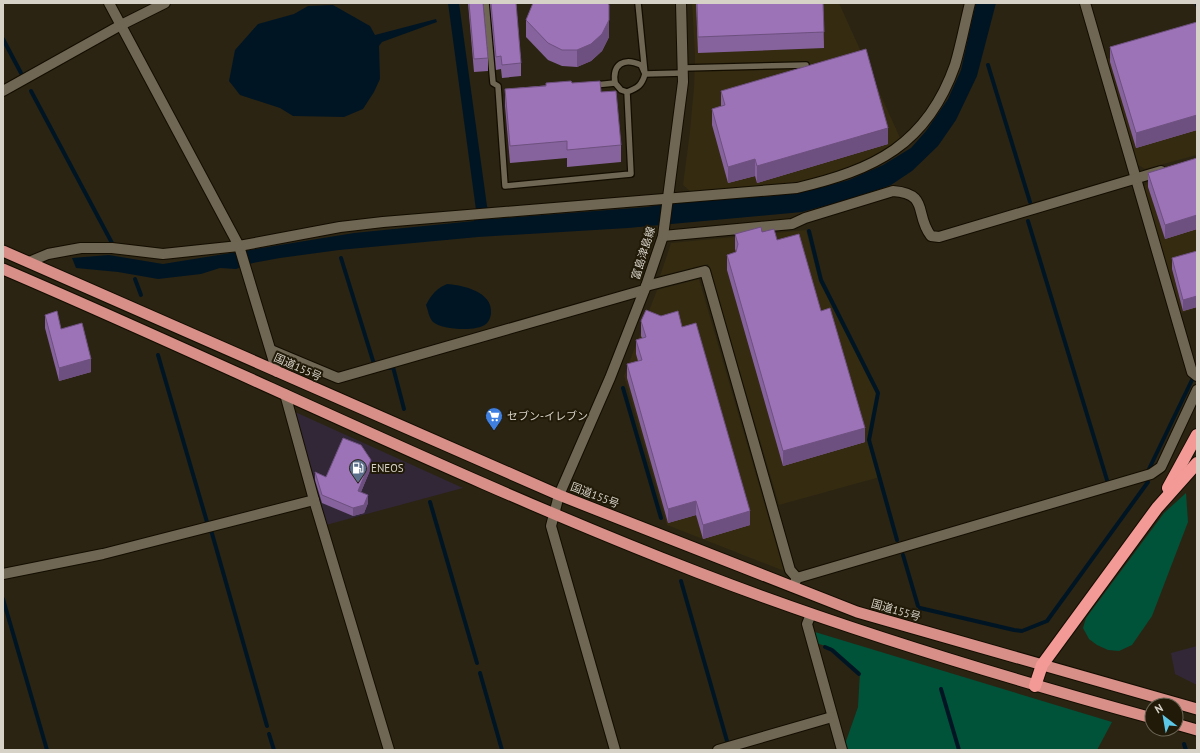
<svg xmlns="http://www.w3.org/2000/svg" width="1200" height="753" viewBox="0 0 1200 753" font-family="'PT Sans','Noto Sans JP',sans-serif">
<rect width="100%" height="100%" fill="#2b2412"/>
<!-- commercial -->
<g fill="#322736">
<path d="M293,411L463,488L326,525Z"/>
<path d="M1197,646V685L1175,674L1171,653Z"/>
</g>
<!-- built -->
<g fill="#342b11">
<path d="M692,3H839L901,140L866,164L795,184L691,192L683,185L690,131L694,88L695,56Z"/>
<path d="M1197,33V155L1145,169L1138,165L1106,59Z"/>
<path d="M1197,167V308L1181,313L1144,187L1148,181Z"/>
<path d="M806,230L819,281L877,394L868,439L880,477L779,505L708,264L660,276L671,243Z"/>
<path d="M699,279L784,571L667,525L624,376L657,290Z"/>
</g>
<!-- green -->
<g fill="#005239">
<path d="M1186,493L1188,522L1152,616L1132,645L1119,651L1108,650L1097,645L1089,639L1083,628L1086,618L1164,513Z"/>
<path d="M815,632L1112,722L1097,750H845V744L858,707L860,672L832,648L816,643Z"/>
</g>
<!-- water -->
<g fill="#001524">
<path d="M448,3H459L487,206L492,219L647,207L685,201L774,196L811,190L849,180L883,165L911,148L926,131L948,99L961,70L976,3H996L977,76L956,120L938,146L912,171L891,185L854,198L802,212L628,228L478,237L339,250L280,258L253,263L236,269L220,268L201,274L158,279L118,272L76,268L72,258L109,255L163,264L354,233L474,221L476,210Z"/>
<path d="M333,5L370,26L375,35L436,19L437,22L382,42L379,46L380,79L374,92L363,109L344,117L293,116L280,108L240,95L229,81L235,50L258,24L294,14L308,6Z"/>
<path d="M447,284C463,285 493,292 491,313C491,316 489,322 486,324C477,332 442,330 433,322C429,318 428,310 426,305C431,295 437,288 447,284Z"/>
</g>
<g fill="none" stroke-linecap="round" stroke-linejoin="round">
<!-- stream -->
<g stroke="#001524" stroke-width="4">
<path d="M1197,3V5"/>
<path d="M3,39L21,73"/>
<path d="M988,65L1030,202"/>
<path d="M31,91L112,243"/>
<path d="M1028,221L1107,480"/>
<path d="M809,231L821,280L878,393L869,440L897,540"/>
<path d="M341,258L374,364"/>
<path d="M135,279L141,295"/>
<path d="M158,355L207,522"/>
<path d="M389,368L393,367L404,409"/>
<path d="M623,388L661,518"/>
<path d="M1149,469L1192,380"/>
<path d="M430,502L477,663"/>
<path d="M211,530L267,726"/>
<path d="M903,555L918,606"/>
<path d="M681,581L727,741"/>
<path d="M3,599L47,750"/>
<path d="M920,608L1014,630L1022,631L1047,621L1148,482"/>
<path d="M825,647L832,650L859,674"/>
<path d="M480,673L502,750"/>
<path d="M941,689L959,750"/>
<path d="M269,734L274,750"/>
<path d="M1184,744L1186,750"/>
</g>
<!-- service casing -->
<g stroke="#130d00" stroke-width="8">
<g id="service">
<path d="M486,3L493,83L498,86L505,186L631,174L627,92C638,88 642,85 645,74L638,3"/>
<path d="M683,68L806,65"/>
<path d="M615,83C612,64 624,57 641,65L645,74L683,73"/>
<path d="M595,85L615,83L621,90L627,92"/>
</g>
</g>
<!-- minor casing -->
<g stroke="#130d00" stroke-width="12">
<g id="minor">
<path d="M109,3L239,246L277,372"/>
<path d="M1085,3L1192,372L1197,376"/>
<path d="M3,91L121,25L165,3"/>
<path d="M663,236L792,224L805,218L893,191C930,194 914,214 931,236L939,237L1161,171"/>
<path d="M29,262L48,254L81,248H112L163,254L239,246L340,227L383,222L797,188C874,170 927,145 955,65C961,45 965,23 970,3"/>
<path d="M646,286L705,271L790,570L797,578"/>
<path d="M271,350L338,378L644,290"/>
<path d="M285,394L314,500L389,750"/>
<path d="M559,495L551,526L615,750"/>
<path d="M3,574L103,554L314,500"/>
<path d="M793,587L797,578L1151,474L1161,467L1197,390"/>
<path d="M811,614L807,624L842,750"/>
<path d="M718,750L832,717"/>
</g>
</g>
<!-- secondary casing -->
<g stroke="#130d00" stroke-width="12">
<path id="secondary" d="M559,495L610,378L646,286L663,236L683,82L681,3"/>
</g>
<!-- trunk casing -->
<g stroke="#130d00" stroke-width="13">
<g id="trunk">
<path d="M3,251L559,495L857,612L1197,709"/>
<path d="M3,269C235,368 462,481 697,572C844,629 999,676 1152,718"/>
<path d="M1176,724L1197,730"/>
</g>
</g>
<!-- motorway casing -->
<g stroke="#130d00" stroke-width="14">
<g id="motorway">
<path d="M1168,488L1197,435"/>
<path d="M1035,686L1042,665L1157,508L1197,463"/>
</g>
</g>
<!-- service -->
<use href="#service" stroke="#6f6753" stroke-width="5.5"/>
<!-- minor -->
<use href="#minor" stroke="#6f6753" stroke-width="10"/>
<!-- secondary -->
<use href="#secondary" stroke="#6f6753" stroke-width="10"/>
<!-- trunk -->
<use href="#trunk" stroke="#d88f88" stroke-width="11"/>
<!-- motorway -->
<use href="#motorway" stroke="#f39996" stroke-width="12"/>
</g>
<!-- wall -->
<g fill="#86639d">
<path d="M468,3H483L488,58V71L474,72Z"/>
<path d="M490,3H516L521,63V76L502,78L501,69L496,70Z"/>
<path d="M696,3H823L824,48L698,53Z"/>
<path d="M526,20L609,22V37L602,51L591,61L577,67L562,66L548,60L526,37Z"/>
<path d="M1197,23V130L1136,148L1110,62V47Z"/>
<path d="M572,83L601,92L621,145V162L567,167V158L510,163L505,106V89Z"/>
<path d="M721,91L888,144L757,183L755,176L728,183L712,125V109L721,106Z"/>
<path d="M1197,158V229L1165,239L1148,187V173Z"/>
<path d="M762,232L777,240L821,311L865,442L783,466L727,270V255L736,252L735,249V234Z"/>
<path d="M1197,251V307L1183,311L1172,269V258Z"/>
<path d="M45,315L61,329L91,372L59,381L45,328Z"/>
<path d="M641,321L682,327L750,525L703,539L696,515L668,523L627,378V364L638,361L636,354V340L642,338L641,336Z"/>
<path d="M371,468L361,492L368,503L364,513L353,516L322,503L315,480V472L326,477Z"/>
</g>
<!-- shaded-wall -->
<g fill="#6d507f">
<path d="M609,5V37L602,51L591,61L577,67V50Z"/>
<path d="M1197,115V130L1136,148V133Z"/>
<path d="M888,128V144L757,183V166Z"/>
<path d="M755,159V176L728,183V167Z"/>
<path d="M1197,215V229L1165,239V225Z"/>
<path d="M1197,296V307L1183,311V300Z"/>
<path d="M91,359V372L59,381V368Z"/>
<path d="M865,428V442L783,466V451Z"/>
<path d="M371,460V468L358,499V491Z"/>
<path d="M368,495V503L364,513L353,516V508Z"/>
<path d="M696,501V515L668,523V509Z"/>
<path d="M750,511V525L703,539V525Z"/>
</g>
<!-- building -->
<g fill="#9c73b6" stroke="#6d507f">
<path d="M469,3H483L488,58L474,59Z"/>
<path d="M491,3H516L521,63L502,65L501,56L496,57Z"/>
<path d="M533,3H608L609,5V20L602,34L591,44L577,50H562L548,43L526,20Z"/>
<path d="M697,3H823L824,32L698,37Z"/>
<path d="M1197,22V115L1136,133L1110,47Z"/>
<path d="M866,49L888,128L757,166L755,159L728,167L712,109L725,105L721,91Z"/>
<path d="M571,81L572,83L600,81L601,92L616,91L621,145L567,150V141L510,146L505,89L546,86V83Z"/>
<path d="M1197,158V215L1165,225L1148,173Z"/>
<path d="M761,227L762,232L774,229L777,240L799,234L821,311L830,308L865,428L783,451L727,255L736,252L738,244L735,234Z"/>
<path d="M1197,251V296L1183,300L1172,258Z"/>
<path d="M646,310L661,316L678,311L682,327L696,323L750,511L703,525L696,501L668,509L627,364L642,360L636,340L646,337L641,321Z"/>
<path d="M57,311L61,329L82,323L91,359L59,368L45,315Z"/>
<path d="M343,438L361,445L371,460L358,491L368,495L364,505L353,508L322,495L315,472L326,477Z"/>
</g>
<!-- icons -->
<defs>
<g id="supermarket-pin" transform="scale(0.9)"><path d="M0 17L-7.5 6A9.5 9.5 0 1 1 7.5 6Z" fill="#3f7fe0" stroke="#211a08"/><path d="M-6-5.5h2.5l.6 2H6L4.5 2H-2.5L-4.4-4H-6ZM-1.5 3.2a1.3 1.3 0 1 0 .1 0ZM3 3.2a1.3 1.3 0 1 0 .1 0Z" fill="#fff"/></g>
<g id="fuel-pin" transform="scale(0.9)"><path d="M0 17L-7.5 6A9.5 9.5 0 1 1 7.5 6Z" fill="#5c6f8a" stroke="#211a08"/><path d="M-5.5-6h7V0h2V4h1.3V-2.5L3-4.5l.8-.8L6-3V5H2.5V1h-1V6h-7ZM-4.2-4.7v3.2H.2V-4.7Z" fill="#fff"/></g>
</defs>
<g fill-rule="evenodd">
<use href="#supermarket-pin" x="494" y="416"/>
<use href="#fuel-pin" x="358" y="468"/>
</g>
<g text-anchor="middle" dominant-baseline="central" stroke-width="4" stroke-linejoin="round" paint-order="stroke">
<!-- street labels -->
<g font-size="11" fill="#d6d2c7" stroke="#211a08">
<text transform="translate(643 253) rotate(-73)">富島津島線</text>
<text transform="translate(298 367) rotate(24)">国道155号</text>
<text transform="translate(595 495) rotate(21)">国道155号</text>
<text transform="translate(896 610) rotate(16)">国道155号</text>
</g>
<!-- poi labels -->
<g font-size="11" fill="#d6d2c7" stroke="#211a08" text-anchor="start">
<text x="507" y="416">セブン-イレブン</text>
<text x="371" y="468">ENEOS</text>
</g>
</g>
<!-- border -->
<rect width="1200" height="753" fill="none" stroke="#d6d2c7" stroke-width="8"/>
<!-- north arrow -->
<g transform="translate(1164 717) rotate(329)"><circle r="19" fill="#211a08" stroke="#696454"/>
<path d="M0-3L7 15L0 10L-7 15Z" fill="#5cc7e7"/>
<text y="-6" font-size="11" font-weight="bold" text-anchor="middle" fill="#d6d2c7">N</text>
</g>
</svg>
